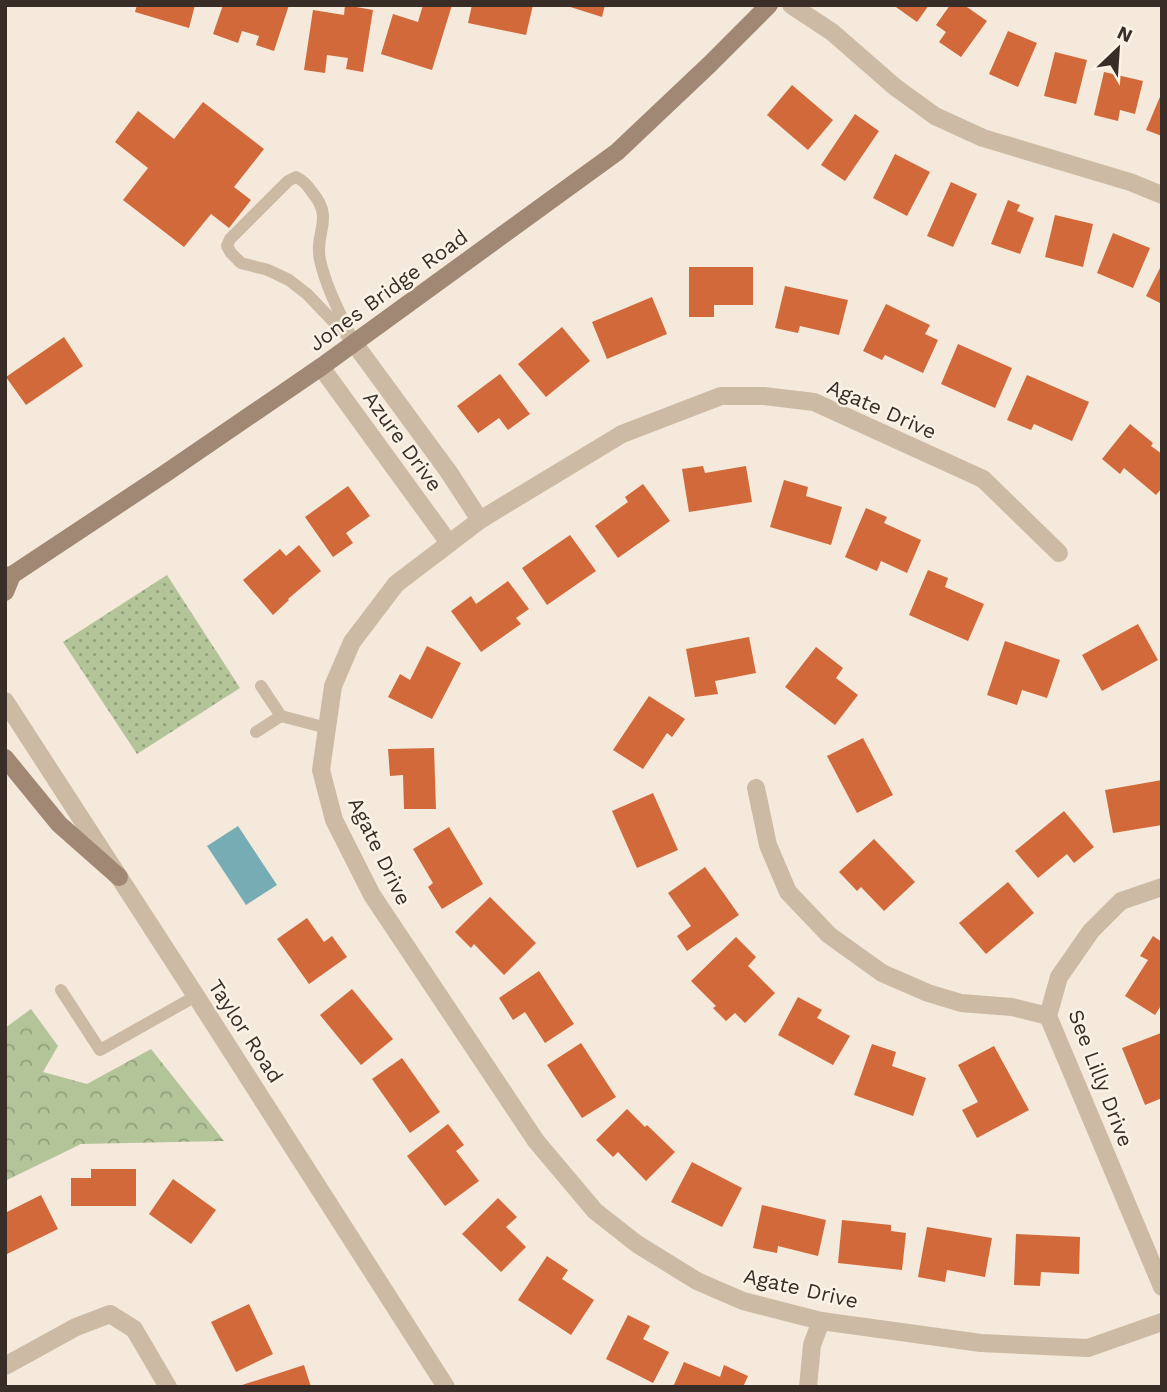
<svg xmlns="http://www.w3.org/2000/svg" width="1167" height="1392" viewBox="0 0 1167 1392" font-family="'Work Sans',sans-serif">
<defs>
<pattern id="forest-crowns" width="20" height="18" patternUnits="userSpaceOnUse" patternTransform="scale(1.75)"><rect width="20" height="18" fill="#b3c598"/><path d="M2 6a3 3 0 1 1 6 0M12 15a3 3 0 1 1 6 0" fill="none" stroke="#93a07c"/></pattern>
<pattern id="park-dots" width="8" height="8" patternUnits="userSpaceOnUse" patternTransform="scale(1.75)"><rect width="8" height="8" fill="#b3c598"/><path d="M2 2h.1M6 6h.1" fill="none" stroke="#93a07c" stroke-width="1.8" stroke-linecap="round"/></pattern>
</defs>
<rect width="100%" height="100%" fill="#f4e9da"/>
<!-- forest -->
<path fill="url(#forest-crowns)" d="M31,1009L58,1046L43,1072L87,1084L151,1049L224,1141L81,1144L5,1181V1028Z"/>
<!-- park -->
<path fill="url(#park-dots)" d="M167,575L240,688L137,754L63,642Z"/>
<!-- water -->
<path fill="#76adb4" d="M238,826L277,885L246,905L207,846Z"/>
<!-- building -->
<g fill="#d2693a">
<path d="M137,5H195L189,28L135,12Z"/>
<path d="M223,5H289L274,51L256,45L259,36L242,31L238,43L213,34Z"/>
<path d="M345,5L373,10L363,72L346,69L348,58L327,55L325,73L304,70L313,10L344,15Z"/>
<path d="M423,5H452L432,70L381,54L393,14L418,22Z"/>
<path d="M472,5H533L526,35L468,23Z"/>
<path d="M564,5H605L602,17Z"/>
<path d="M893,5H929L917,22Z"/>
<path d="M950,5H964L987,21L961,57L939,42L946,32L936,25Z"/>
<path d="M1008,31L1037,43L1018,87L989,74Z"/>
<path d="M1055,52L1087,60L1076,104L1044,96Z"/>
<path d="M1104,72L1143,81L1135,114L1120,110L1118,121L1094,115Z"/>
<path d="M792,85L833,120L808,150L767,115Z"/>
<path d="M1162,92V136L1146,130Z"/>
<path d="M203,102L264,149L234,187L251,200L229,228L211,214L184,247L123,200L148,168L115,142L138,111L174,139Z"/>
<path d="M855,114L879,131L845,181L821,165Z"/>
<path d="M895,154L930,172L907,216L873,198Z"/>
<path d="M951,182L977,194L953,247L927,236Z"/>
<path d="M1008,200L1020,205L1017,211L1034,218L1020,254L991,244Z"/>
<path d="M1055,215L1093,224L1083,267L1045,257Z"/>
<path d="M1113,233L1150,248L1133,288L1097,273Z"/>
<path d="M1162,264V304L1146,296Z"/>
<path d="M689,267H753V305H714V317H689Z"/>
<path d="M785,286L848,300L839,335L800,326L798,333L775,328Z"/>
<path d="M652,297L667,334L607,359L592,322Z"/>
<path d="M886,304L930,325L925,334L938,340L923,373L885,355L882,360L863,351Z"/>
<path d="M562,327L590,361L546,397L518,364Z"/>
<path d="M64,337L83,366L26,405L6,377Z"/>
<path d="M958,344L1012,368L995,408L941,384Z"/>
<path d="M500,374L530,414L508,430L499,418L478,433L457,406Z"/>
<path d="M1027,375L1089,402L1072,441L1034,424L1031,430L1007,420Z"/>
<path d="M1130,424L1153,443L1151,446L1162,454V488L1156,495L1124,468L1120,474L1102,459Z"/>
<path d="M703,466L705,473L746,466L752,502L689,512L682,469Z"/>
<path d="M784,480L808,487L806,496L842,507L831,545L770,527Z"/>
<path d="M643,484L670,521L618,558L595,526L628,502L625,497Z"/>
<path d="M348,486L370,516L346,533L353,543L333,557L305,517Z"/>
<path d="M866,508L887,517L884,523L921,540L907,573L881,561L877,571L845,557Z"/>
<path d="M570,535L596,571L547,605L522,568Z"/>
<path d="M299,545L321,571L288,599L289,600L273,615L243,580L280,549L286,556Z"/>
<path d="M928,570L948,578L945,587L984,604L968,641L909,615Z"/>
<path d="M508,581L529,609L516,618L521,624L481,652L451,611L471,596L476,604Z"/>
<path d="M1138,624L1158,660L1102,691L1082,655Z"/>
<path d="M749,637L756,673L715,681L718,694L695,697L686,649Z"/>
<path d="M1005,641L1060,660L1047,698L1022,690L1017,705L987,695Z"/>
<path d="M427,646L461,663L432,719L388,697L400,674L410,680Z"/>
<path d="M816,647L843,668L836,678L858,695L835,725L785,687Z"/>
<path d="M649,696L685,719L672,737L667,733L643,769L613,750Z"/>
<path d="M863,738L893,795L857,813L827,756Z"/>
<path d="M434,748L436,809H404L403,775L390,776L388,749Z"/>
<path d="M1162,780V825L1113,833L1105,790Z"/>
<path d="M653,793L678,850L637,868L612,811Z"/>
<path d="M1064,811L1094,847L1074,863L1067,854L1038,878L1015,851Z"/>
<path d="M449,827L483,884L442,909L428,887L433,883L413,849Z"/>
<path d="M874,839L915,882L884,911L861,887L857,891L839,872Z"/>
<path d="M705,867L739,915L687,951L677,936L691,926L668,893Z"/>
<path d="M1008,882L1034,913L986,954L959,923Z"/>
<path d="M490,897L536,943L504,975L474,944L471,948L455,932Z"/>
<path d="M307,918L324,942L332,936L347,957L309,984L277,939Z"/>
<path d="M1153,936L1162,942V1004L1155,1015L1125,996L1148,960L1140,956Z"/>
<path d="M736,937L756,957L748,966L775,993L745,1023L735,1013L726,1021L713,1008L716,1006L691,981Z"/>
<path d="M539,971L574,1024L545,1043L525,1012L513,1020L499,998Z"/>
<path d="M352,989L393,1039L361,1065L320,1015Z"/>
<path d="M798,997L822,1010L817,1018L850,1036L833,1065L778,1035Z"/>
<path d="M1161,1033L1162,1098L1145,1105L1122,1048Z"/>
<path d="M581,1043L616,1097L582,1118L547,1065Z"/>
<path d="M872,1044L896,1052L892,1066L926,1078L913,1116L854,1095Z"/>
<path d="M994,1046L1029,1110L977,1138L962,1110L978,1102L958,1065Z"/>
<path d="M402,1058L440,1112L410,1133L372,1079Z"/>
<path d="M627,1109L645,1127L647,1125L675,1152L646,1181L618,1152L613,1157L596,1140Z"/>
<path d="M448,1124L464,1145L456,1151L479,1181L445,1206L407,1156Z"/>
<path d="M692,1162L742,1188L722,1227L671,1202Z"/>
<path d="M91,1169H136V1206H71V1178H91Z"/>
<path d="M173,1179L216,1210L191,1244L149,1214Z"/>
<path d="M41,1195L58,1229L5,1255V1213Z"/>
<path d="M498,1198L517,1217L506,1227L526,1247L501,1272L462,1234Z"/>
<path d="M762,1205L826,1220L818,1256L778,1246L777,1253L753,1248Z"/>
<path d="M842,1220L891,1225V1231L906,1233L902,1270L838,1263Z"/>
<path d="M927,1227L992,1238L985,1277L947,1270L945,1282L918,1277Z"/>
<path d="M1016,1234L1080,1237L1079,1274L1041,1272L1040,1286L1014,1285Z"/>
<path d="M547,1256L568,1270L562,1279L594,1300L571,1335L518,1300Z"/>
<path d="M249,1304L273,1354L236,1372L211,1322Z"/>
<path d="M628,1315L650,1326L643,1339L669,1352L653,1383L606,1359Z"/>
<path d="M684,1362L720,1377L724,1365L748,1376L743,1387H673Z"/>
<path d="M304,1365L311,1387H239V1386Z"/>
</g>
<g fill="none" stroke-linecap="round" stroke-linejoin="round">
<!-- service -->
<g stroke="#cdbaa4" stroke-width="12">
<path d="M296,177C304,181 307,185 312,192C335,219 314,232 320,260C326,288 342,317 354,343L307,294L289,280L268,270L241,263L231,253L227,246L230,239L288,181Z"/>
<path d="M261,686L281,716L327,728"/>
<path d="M256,732L281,716"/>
<path d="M61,990L100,1050L196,996"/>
</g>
<!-- minor -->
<g stroke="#cdbaa4" stroke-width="18">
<path d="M791,5L832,32L895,87L935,116L983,138L1130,182L1162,195"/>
<path d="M354,343L448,471L480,520"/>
<path d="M321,367L449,543"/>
<path d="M1059,553L983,479L814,402L764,396H721L622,434L480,520L396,584L352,642L333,686L321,770L334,820L372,895L536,1141L595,1211L637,1244L697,1281L743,1301L821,1321L981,1343L1088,1348L1162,1322"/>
<path d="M5,701L196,996L446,1387"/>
<path d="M756,788L768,845L788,892L829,935L882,973L928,993L961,1003L1012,1007L1048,1016"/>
<path d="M1162,887L1121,901L1091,931L1059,977L1048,1016L1162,1287"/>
<path d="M5,1366L76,1327L110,1314L134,1329L168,1387"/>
<path d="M808,1387L812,1345L821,1321"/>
</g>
<!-- secondary -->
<g stroke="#a18875" stroke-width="18">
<path d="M5,576L12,575L166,473L321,367L617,152L709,65L769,5"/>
<path d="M5,592L12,575"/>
<path d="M5,758L59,824L119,877"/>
</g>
</g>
<g text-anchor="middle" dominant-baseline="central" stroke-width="5" stroke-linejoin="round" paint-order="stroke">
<!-- street labels -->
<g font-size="21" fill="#382d27" stroke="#fbf3e6">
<text transform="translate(388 290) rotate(-36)">Jones Bridge Road</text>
<text transform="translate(882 409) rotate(24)">Agate Drive</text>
<text transform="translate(403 441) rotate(54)">Azure Drive</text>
<text transform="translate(380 851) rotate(64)">Agate Drive</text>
<text transform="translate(246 1031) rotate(57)">Taylor Road</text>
<text transform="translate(1101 1078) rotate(69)">See Lilly Drive</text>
<text transform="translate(801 1288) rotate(13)">Agate Drive</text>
</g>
</g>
<!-- border -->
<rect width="1167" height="1392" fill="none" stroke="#382d27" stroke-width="14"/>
<!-- north arrow -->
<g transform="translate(1118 49) rotate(25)" stroke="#fbf3e6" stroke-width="5" paint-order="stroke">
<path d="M0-5L12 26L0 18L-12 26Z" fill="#382d27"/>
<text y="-10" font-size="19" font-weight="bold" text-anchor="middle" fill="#382d27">N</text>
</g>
</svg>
